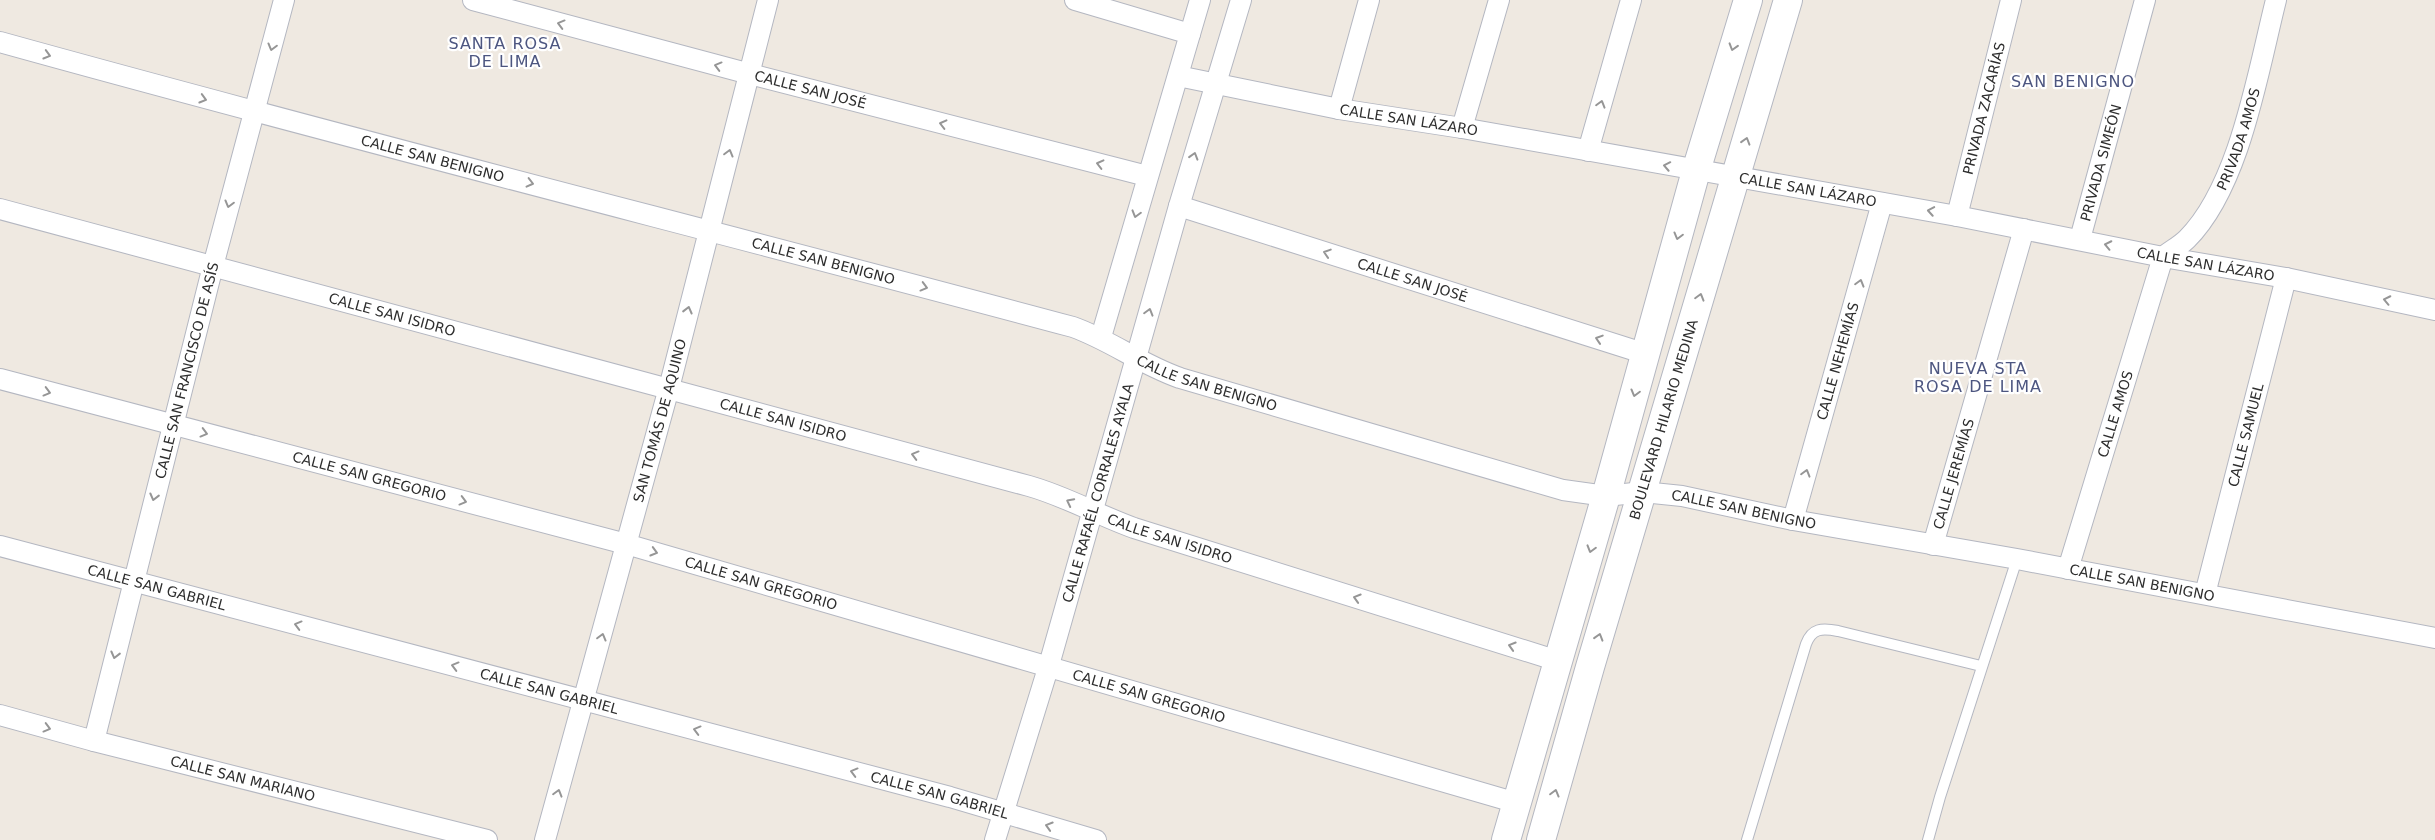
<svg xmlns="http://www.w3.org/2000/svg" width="2435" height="840" viewBox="0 0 2435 840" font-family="'DejaVu Sans',sans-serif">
<rect width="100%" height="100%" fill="#efe9e1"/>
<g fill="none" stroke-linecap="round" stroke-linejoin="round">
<!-- service casing -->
<g stroke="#b4b7c1" stroke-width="12">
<g id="service">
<path d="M1747,840L1806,644C1812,628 1822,628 1838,631L1981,666"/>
<path d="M1928,840L1940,797L2017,559"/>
</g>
</g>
<!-- minor casing -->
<g stroke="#b4b7c1" stroke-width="22">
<g id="minor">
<path id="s1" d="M473,0L750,74L1147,176"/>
<path d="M1075,0L1190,34"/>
<path id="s2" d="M0,42C356,141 715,231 1073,327C1112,341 1140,364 1180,378L1563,490L1606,496L1643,492L1682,496L1793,520L2017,559L2435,638"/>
<path id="s3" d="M1178,76L1339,109L1462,128L1957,216L2163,257L2286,278L2435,310"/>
<path d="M1339,109L1369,0"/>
<path d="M1462,128L1499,0"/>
<path d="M1588,151L1631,0"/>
<path id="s4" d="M1179,206L1646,354"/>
<path id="s5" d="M0,209L1029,486C1065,496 1098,515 1134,528L1558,661"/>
<path id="s6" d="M1957,216L2011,0"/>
<path id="s7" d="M2080,239L2145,0"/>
<path d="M1101,337L1200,0"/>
<path id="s8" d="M0,379L626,544L1517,803"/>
<path id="s9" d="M1793,520L1882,203"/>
<path id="s10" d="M1933,545L2024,229"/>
<path id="s11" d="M0,546L950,797L1096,840"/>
<path id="s12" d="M2068,569L2163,257C2170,251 2180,246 2187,239C2240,186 2258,71 2276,0"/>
<path id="s13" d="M2205,594L2286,278"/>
<path id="s14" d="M0,715L94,741L487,840"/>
<path id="s15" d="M94,741L213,266L284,0"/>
<path id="s16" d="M545,840L669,388L768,0"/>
<path id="s17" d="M995,840L1049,665L1179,206L1241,0"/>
</g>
</g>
<!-- secondary casing -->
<g stroke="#b4b7c1" stroke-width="30">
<g id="secondary">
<path d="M1506,840L1606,496L1696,171L1748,0"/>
<path id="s18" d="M1541,840L1590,667L1788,0"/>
</g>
</g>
<!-- service -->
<use href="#service" stroke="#fff" stroke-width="10"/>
<!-- minor -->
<use href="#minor" stroke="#fff" stroke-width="20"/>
<!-- secondary -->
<use href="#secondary" stroke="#fff" stroke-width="28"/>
</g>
<!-- one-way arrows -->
<defs><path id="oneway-chevron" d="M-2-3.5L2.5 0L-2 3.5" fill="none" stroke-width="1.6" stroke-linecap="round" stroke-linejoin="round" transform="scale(1.25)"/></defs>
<g stroke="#969696">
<use href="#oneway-chevron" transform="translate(561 24) rotate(-165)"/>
<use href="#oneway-chevron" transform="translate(272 47) rotate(105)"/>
<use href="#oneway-chevron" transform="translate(1733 47) rotate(107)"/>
<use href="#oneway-chevron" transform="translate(47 55) rotate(16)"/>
<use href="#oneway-chevron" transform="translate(718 66) rotate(-165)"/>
<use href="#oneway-chevron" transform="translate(203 99) rotate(16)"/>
<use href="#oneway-chevron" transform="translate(1601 104) rotate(-74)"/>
<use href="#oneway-chevron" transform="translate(943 124) rotate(-166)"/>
<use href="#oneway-chevron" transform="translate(1746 141) rotate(-73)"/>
<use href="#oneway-chevron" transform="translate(729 153) rotate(-75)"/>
<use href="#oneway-chevron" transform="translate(1194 156) rotate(-73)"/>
<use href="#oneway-chevron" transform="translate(1100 164) rotate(-166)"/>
<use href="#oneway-chevron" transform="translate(1667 166) rotate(-169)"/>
<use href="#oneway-chevron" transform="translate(530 183) rotate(14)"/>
<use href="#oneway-chevron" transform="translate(229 204) rotate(105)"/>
<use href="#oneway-chevron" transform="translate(1931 211) rotate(-170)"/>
<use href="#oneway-chevron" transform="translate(1136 214) rotate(106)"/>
<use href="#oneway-chevron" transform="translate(1678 236) rotate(105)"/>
<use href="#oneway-chevron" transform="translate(2108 245) rotate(-168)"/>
<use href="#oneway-chevron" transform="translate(1327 253) rotate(-162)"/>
<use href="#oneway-chevron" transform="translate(1860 283) rotate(-74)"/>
<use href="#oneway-chevron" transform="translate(924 287) rotate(15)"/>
<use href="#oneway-chevron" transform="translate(1700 297) rotate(-74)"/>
<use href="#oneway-chevron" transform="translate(2387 300) rotate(-168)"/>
<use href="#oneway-chevron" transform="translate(688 310) rotate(-76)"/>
<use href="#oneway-chevron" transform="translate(1149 312) rotate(-74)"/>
<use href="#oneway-chevron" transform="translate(1599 339) rotate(-162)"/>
<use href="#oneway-chevron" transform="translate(47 392) rotate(15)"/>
<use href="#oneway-chevron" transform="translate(1635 393) rotate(105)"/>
<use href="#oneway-chevron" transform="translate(204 433) rotate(15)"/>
<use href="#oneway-chevron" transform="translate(915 455) rotate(-165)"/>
<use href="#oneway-chevron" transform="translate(1806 473) rotate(-74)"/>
<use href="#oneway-chevron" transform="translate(154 497) rotate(104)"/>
<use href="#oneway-chevron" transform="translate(463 501) rotate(15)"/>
<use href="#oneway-chevron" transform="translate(1070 502) rotate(-153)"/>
<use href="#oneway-chevron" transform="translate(1591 549) rotate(106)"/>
<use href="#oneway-chevron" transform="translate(654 552) rotate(16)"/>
<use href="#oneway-chevron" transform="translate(1357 598) rotate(-163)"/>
<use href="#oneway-chevron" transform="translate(298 625) rotate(-165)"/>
<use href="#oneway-chevron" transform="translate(602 637) rotate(-75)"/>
<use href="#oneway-chevron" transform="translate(1599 637) rotate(-73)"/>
<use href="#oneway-chevron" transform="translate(1512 646) rotate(-163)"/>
<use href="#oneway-chevron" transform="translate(115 655) rotate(104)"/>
<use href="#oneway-chevron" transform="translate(455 666) rotate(-165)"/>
<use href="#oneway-chevron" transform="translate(47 728) rotate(15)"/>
<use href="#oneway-chevron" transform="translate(697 730) rotate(-165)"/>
<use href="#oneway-chevron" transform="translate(854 772) rotate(-165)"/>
<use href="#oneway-chevron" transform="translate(558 793) rotate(-74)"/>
<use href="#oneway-chevron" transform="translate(1555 793) rotate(-75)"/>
<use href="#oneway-chevron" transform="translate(1049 826) rotate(-163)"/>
</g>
<g text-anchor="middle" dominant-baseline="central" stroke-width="4.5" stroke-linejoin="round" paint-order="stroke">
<!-- street labels -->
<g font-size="14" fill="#2e2e2e" stroke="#fff">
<text stroke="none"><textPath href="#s1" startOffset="349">CALLE SAN JOSÉ</textPath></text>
<text stroke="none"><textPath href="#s6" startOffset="111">PRIVADA ZACARÍAS</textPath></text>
<text stroke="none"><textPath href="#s3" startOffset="235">CALLE SAN LÁZARO</textPath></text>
<text stroke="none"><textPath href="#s12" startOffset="470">PRIVADA AMOS</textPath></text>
<text stroke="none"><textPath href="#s2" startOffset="448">CALLE SAN BENIGNO</textPath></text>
<text stroke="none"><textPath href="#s7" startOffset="79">PRIVADA SIMEÓN</textPath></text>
<text stroke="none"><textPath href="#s3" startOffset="640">CALLE SAN LÁZARO</textPath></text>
<text stroke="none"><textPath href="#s2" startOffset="852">CALLE SAN BENIGNO</textPath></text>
<text stroke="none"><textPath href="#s3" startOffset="1045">CALLE SAN LÁZARO</textPath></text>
<text stroke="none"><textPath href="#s4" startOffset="245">CALLE SAN JOSÉ</textPath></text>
<text stroke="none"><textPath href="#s5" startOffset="406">CALLE SAN ISIDRO</textPath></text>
<text stroke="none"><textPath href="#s9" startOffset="165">CALLE NEHEMÍAS</textPath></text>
<text stroke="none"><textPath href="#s15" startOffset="382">CALLE SAN FRANCISCO DE ASÍS</textPath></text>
<text stroke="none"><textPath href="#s2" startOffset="1256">CALLE SAN BENIGNO</textPath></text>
<text stroke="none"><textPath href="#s12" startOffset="162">CALLE AMOS</textPath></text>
<text stroke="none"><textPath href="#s5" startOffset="811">CALLE SAN ISIDRO</textPath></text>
<text stroke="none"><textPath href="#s18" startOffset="438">BOULEVARD HILARIO MEDINA</textPath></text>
<text stroke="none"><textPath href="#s16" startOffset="435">SAN TOMÁS DE AQUINO</textPath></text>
<text stroke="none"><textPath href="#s13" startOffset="164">CALLE SAMUEL</textPath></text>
<text stroke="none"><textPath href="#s10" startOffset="74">CALLE JEREMÍAS</textPath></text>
<text stroke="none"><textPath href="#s8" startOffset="382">CALLE SAN GREGORIO</textPath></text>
<text stroke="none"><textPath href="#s17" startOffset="362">CALLE RAFAÉL CORRALES AYALA</textPath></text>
<text stroke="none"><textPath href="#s2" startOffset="1811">CALLE SAN BENIGNO</textPath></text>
<text stroke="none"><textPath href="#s5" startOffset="1216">CALLE SAN ISIDRO</textPath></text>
<text stroke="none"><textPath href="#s8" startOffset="788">CALLE SAN GREGORIO</textPath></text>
<text stroke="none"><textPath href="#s2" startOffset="2216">CALLE SAN BENIGNO</textPath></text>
<text stroke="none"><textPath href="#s11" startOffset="162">CALLE SAN GABRIEL</textPath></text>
<text stroke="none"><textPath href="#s11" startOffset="568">CALLE SAN GABRIEL</textPath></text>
<text stroke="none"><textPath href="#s8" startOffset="1192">CALLE SAN GREGORIO</textPath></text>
<text stroke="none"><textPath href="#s14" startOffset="251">CALLE SAN MARIANO</textPath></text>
<text stroke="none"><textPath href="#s11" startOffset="972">CALLE SAN GABRIEL</textPath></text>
</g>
<!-- quarter labels -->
<g font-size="16" letter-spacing="1" fill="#4d5680" stroke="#fff">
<text x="505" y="43">SANTA ROSA<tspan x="505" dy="18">DE LIMA</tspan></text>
<text x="2073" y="81">SAN BENIGNO</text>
<text x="1978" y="368">NUEVA STA<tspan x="1978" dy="18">ROSA DE LIMA</tspan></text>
</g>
</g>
</svg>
